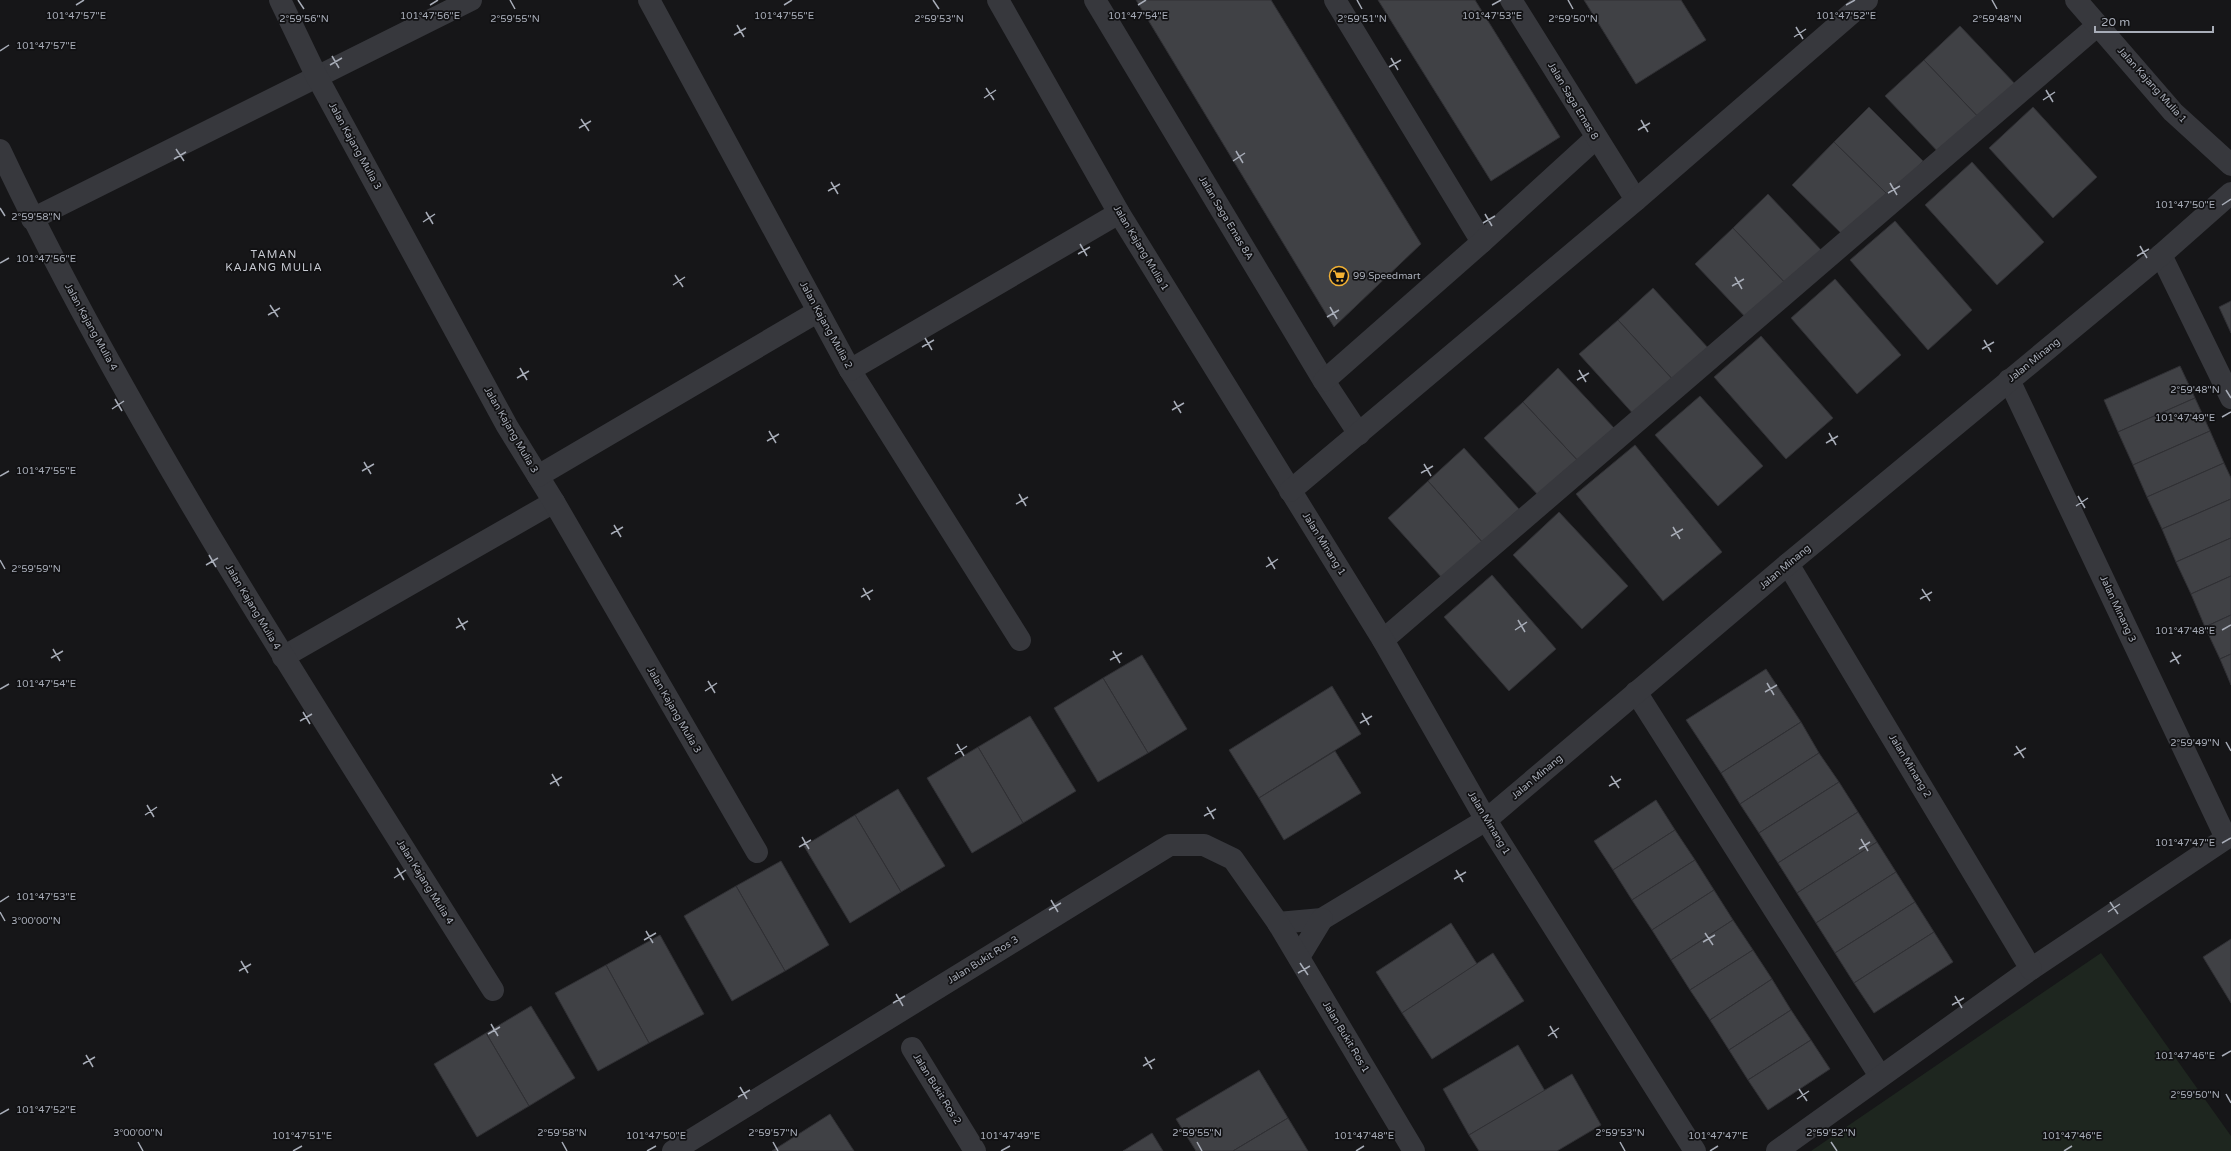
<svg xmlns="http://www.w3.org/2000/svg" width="2231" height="1151" viewBox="0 0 2231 1151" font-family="'Varela Round',sans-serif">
<rect width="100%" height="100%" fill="#161618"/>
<!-- green -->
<path fill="#1e261f" d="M2101,953L2231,1136V1151H1811Z"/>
<!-- building -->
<g fill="#404145" stroke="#303034">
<path d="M1136,0H1271L1421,244L1334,327Z"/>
<path d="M1378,0H1475L1560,137L1491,181Z"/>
<path d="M1584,0H1681L1706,40L1636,84Z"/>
<path d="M1960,26L2017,86L1981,120L1924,60Z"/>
<path d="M1924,60L1981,120L1942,156L1885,96Z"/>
<path d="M1869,107L1923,161L1889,196L1834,142Z"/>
<path d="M2033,107L2097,177L2053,218L1989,148Z"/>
<path d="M1834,142L1889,196L1847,239L1792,185Z"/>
<path d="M1972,162L2044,242L1997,285L1925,205Z"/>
<path d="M1768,194L1823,252L1787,285L1733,228Z"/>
<path d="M1895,221L1972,310L1928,350L1850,260Z"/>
<path d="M1733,228L1787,285L1750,322L1695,264Z"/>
<path d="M1835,279L1901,355L1857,394L1791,318Z"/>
<path d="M1653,288L1710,350L1675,382L1618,320Z"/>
<path d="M2231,301V333L2219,307Z"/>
<path d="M1618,320L1675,382L1636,417L1579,354Z"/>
<path d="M1761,336L1833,418L1786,459L1714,377Z"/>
<path d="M2180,366L2195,398L2118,432L2104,400Z"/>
<path d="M1558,368L1615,429L1579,462L1523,402Z"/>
<path d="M1700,396L1763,466L1718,506L1655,435Z"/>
<path d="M2195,398L2210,431L2133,465L2118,432Z"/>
<path d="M1523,402L1579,462L1541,498L1484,438Z"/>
<path d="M2210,431L2224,463L2147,497L2133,465Z"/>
<path d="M1635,445L1722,552L1663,601L1576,494Z"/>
<path d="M1464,448L1519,509L1483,543L1428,481Z"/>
<path d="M2224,463L2231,478V499L2162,529L2147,497Z"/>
<path d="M1428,481L1483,543L1443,579L1388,518Z"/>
<path d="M2231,499V538L2176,562L2162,529Z"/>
<path d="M1559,512L1628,586L1582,629L1513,555Z"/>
<path d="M2231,538V576L2191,594L2176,562Z"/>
<path d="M1492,575L1556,649L1509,691L1444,617Z"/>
<path d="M2231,576V615L2205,627L2191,594Z"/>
<path d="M2231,615V654L2220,659L2205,627Z"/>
<path d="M2231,654V685L2220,659Z"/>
<path d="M1142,655L1187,729L1148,753L1103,678Z"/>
<path d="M1766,669L1801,722L1721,773L1686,720Z"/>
<path d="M1103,678L1148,753L1098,782L1054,708Z"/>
<path d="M1332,686L1361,734L1259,798L1229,750Z"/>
<path d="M1030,716L1076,791L1023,823L978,747Z"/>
<path d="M1801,722L1819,753L1740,804L1721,773Z"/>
<path d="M978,747L1023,823L972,853L927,778Z"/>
<path d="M1335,751L1361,793L1284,840L1259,798Z"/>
<path d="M1819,753L1839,782L1759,833L1740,804Z"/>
<path d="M1839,782L1858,812L1778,863L1759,833Z"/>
<path d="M898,789L945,866L901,892L855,815Z"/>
<path d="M1656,800L1675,830L1613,870L1594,841Z"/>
<path d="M1858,812L1877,842L1797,893L1778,863Z"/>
<path d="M855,815L901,892L850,923L804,846Z"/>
<path d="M1675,830L1695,860L1632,900L1613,870Z"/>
<path d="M1877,842L1896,872L1816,923L1797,893Z"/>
<path d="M1695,860L1714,890L1652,930L1632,900Z"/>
<path d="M781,861L829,945L785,971L736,886Z"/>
<path d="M1896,872L1915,902L1835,953L1816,923Z"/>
<path d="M736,886L785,971L732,1001L684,916Z"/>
<path d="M1714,890L1733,920L1671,960L1652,930Z"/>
<path d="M1915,902L1934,932L1854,983L1835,953Z"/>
<path d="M1733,920L1753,950L1690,990L1671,960Z"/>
<path d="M1451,923L1477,964L1402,1013L1376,972Z"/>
<path d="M1934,932L1953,962L1874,1013L1854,983Z"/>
<path d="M660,935L704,1014L649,1043L606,965Z"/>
<path d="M2231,939V1003L2203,957Z"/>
<path d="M1753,950L1772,979L1710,1020L1690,990Z"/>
<path d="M1493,953L1524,1001L1432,1059L1402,1013Z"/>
<path d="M606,965L649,1043L598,1071L555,993Z"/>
<path d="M1772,979L1791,1010L1729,1050L1710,1020Z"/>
<path d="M531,1006L575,1078L529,1106L486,1033Z"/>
<path d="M1791,1010L1811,1040L1748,1080L1729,1050Z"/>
<path d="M486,1033L529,1106L477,1137L434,1064Z"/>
<path d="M1811,1040L1830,1069L1768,1110L1748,1080Z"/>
<path d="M1518,1045L1545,1091L1469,1135L1443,1089Z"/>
<path d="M1259,1070L1288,1118L1233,1151H1196L1176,1119Z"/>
<path d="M1572,1074L1601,1125L1557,1151H1479L1469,1135Z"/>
<path d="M830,1114L854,1151H772Z"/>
<path d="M1288,1118L1308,1151H1233Z"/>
<path d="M1152,1133L1163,1151H1123Z"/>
</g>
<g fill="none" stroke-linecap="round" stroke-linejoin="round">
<!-- service -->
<g stroke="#37383d" stroke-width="22">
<path d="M1095,0L1324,381L1359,434"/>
<path d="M1335,0L1482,242"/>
<path d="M32,219L471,0"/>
<path d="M2161,255L2231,398"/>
<path d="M1324,381L1482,242L1596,138"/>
<path d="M1383,640L2098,25"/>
<path d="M283,657L554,502"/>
<path d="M1636,692L1880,1076"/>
<path d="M1777,1151L2031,969L2231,835"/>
</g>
<!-- minor -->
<g stroke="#37383d" stroke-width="22">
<path d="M280,0L316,75L507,426L554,502L757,852"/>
<path d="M649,0L850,370L1020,640"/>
<path d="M998,0L1119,213L1383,640L1486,820L1695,1151"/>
<path d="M1511,0L1636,200"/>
<path d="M2076,0L2173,112L2231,165"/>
<path d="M0,150C63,284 137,414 213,541C304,692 399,840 493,990"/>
<path d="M850,370L1119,213"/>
<path d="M2009,380L2226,838"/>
<path d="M538,476L817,312"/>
<path d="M1290,491L1636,200L1867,0"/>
<path d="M1788,564L2031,969"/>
<path d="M1278,923L1322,919L1486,820L1788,564L2161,255L2231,193"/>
<path d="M1299,957L1322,919"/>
<path d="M912,1048L975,1151"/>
<path d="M673,1151L1170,845H1204L1233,859L1278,923L1414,1151"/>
</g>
</g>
<!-- ticks -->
<path fill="none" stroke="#a8adb8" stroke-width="1.5" d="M298,0L304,9M510,0L515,9M933,0L939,9M1357,0L1362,9M1568,0L1573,9M1992,0L1997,9M76,5L84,0M430,5L438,0M784,5L792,0M1138,5L1146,0M1492,5L1501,0M1846,5L1855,0M737,25L744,37M1796,27L1803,39M734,35L746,28M1794,37L1806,29M0,51L9,45M332,56L339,68M1391,58L1398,70M330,65L342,58M1389,67L1401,60M986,88L994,100M2046,90L2053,102M984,98L996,90M2043,100L2055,92M581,119L589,131M1641,120L1648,132M579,128L591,121M1638,130L1650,123M176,149L184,161M1236,151L1243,163M174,159L186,152M1233,161L1245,153M831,182L838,194M1890,183L1897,195M828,191L840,184M1888,193L1900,186M2222,205L2231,199M0,208L5,216M426,212L433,224M1485,214L1492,226M423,222L435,214M1483,223L1495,216M1080,244L1087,256M2140,246L2147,258M1078,254L1090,247M2137,256L2149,249M0,263L9,258M675,275L683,287M1735,277L1742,289M673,285L685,277M1732,286L1744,279M270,305L278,317M1330,307L1337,319M268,315L280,308M1327,317L1339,310M925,338L932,350M1984,340L1991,352M922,347L934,340M1982,349L1994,342M520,368L527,380M1579,370L1586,382M517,378L529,371M1577,380L1589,373M2226,390L2231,398M115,399L122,411M1174,401L1181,413M112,409L124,401M1172,410L1184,403M2222,417L2231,412M769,431L776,443M1829,433L1836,445M767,441L779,434M1826,443L1838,436M364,462L371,474M1424,464L1431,476M362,471L374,464M1421,473L1433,466M0,476L9,471M1019,494L1026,506M2078,496L2085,508M1016,504L1028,497M2076,506L2088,498M614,525L621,537M1673,527L1680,539M611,534L623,527M1671,536L1683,529M209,555L216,567M1268,557L1275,569M0,560L5,569M206,565L218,558M1266,567L1278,559M863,588L870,600M1922,589L1930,601M861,597L873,590M1920,599L1932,592M458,618L465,630M1518,620L1525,632M456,628L468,621M1515,630L1527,622M2222,630L2231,625M53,649L60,661M1113,651L1120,663M2172,652L2179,664M51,658L63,651M1110,660L1122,653M2170,662L2181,655M708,681L715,693M1767,683L1774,695M0,689L9,684M705,691L717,683M1765,692L1777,685M303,712L310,724M1362,713L1369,725M300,721L312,714M1360,723L1372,716M2226,742L2231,751M957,744L964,756M2016,746L2024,758M955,754L967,746M2014,755L2026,748M552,774L559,786M1611,776L1619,788M550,784L562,777M1609,786L1621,779M147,805L154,817M1207,807L1214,819M145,815L157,807M1204,816L1216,809M802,837L809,849M1861,839L1868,851M2222,843L2231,838M799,847L811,840M1859,849L1870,842M397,868L404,880M1456,870L1463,882M394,878L406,870M1454,879L1466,872M1051,900L1058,912M0,902L9,896M2110,902L2118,914M1049,910L1061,903M0,912L5,921M2108,912L2120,904M646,931L653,943M1705,933L1713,945M644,940L656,933M1703,942L1715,935M241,961L248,973M1300,963L1308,975M239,971L251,964M1298,973L1310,966M896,994L903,1006M1955,996L1962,1008M893,1003L905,996M1952,1005L1964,998M491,1024L498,1036M1550,1026L1557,1038M488,1034L500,1027M1548,1036L1559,1028M86,1055L93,1067M2222,1056L2231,1051M1145,1057L1152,1069M83,1064L95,1057M1143,1066L1155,1059M740,1087L747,1099M1799,1089L1807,1101M2226,1094L2231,1103M738,1097L750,1090M1797,1099L1809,1091M0,1114L9,1109M138,1142L143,1151M562,1142L567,1151M773,1142L778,1151M1197,1142L1202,1151M1620,1142L1625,1151M1831,1142L1837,1151M293,1151L302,1146M647,1151L656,1146M1001,1151L1010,1146M1356,1151L1364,1146M1710,1151L1718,1146M2064,1151L2072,1146"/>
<!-- icons -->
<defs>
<g id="supermarket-ring" transform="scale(1)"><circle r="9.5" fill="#111113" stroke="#f2b134" stroke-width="1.5"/><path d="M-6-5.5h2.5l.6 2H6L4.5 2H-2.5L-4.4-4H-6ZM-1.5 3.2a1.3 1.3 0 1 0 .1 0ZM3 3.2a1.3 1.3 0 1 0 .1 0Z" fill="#f2b134"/></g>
</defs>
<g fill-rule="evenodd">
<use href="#supermarket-ring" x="1339" y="276"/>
</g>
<g text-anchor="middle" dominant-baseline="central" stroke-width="3.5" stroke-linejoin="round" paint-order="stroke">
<!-- street labels -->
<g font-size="10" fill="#a8adb8" stroke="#111113">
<text transform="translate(2152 85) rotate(48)">Jalan Kajang Mulia 1</text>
<text transform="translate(1573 101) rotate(59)">Jalan Saga Emas 8</text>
<text transform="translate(355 146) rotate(61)">Jalan Kajang Mulia 3</text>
<text transform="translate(1226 218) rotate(59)">Jalan Saga Emas 8A</text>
<text transform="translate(1141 248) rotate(59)">Jalan Kajang Mulia 1</text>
<text transform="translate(826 325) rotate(61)">Jalan Kajang Mulia 2</text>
<text transform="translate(91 327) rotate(61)">Jalan Kajang Mulia 4</text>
<text transform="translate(2034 360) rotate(-39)">Jalan Minang</text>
<text transform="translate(511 430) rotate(60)">Jalan Kajang Mulia 3</text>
<text transform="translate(1324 544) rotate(58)">Jalan Minang 1</text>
<text transform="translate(1785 567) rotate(-40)">Jalan Minang</text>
<text transform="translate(253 607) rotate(59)">Jalan Kajang Mulia 4</text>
<text transform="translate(2118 609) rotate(65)">Jalan Minang 3</text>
<text transform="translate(674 710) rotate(60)">Jalan Kajang Mulia 3</text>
<text transform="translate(1910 766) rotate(59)">Jalan Minang 2</text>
<text transform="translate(1537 777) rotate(-40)">Jalan Minang</text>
<text transform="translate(1489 823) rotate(59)">Jalan Minang 1</text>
<text transform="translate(425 882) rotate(58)">Jalan Kajang Mulia 4</text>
<text transform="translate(983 960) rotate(-32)">Jalan Bukit Ros 3</text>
<text transform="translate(1346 1037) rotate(59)">Jalan Bukit Ros 1</text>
<text transform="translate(937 1089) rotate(58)">Jalan Bukit Ros 2</text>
</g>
<!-- poi labels -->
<g font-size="10" fill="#a8adb8" stroke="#111113" text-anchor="start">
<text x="1353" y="276">99 Speedmart</text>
</g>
<!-- neighbourhood labels -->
<g font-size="11" letter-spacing="1" fill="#c9ccd4" stroke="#111113">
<text x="274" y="254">TAMAN<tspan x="274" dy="13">KAJANG MULIA</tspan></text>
</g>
</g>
<g font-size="10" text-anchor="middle" fill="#a8adb8" stroke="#111113" stroke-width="3.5" stroke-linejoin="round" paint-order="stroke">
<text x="76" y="19">101°47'57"E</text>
<text x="430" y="19">101°47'56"E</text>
<text x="784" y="19">101°47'55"E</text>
<text x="1138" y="19">101°47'54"E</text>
<text x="1492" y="19">101°47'53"E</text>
<text x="1846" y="19">101°47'52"E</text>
<text x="304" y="22">2°59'56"N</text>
<text x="939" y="22">2°59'53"N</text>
<text x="1362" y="22">2°59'51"N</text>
<text x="515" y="22">2°59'55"N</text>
<text x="1573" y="22">2°59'50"N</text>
<text x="1997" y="22">2°59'48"N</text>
<text x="46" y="49">101°47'57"E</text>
<text x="2185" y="208">101°47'50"E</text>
<text x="36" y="220">2°59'58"N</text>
<text x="46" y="262">101°47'56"E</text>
<text x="2195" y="393">2°59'48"N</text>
<text x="2185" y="421">101°47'49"E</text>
<text x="46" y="474">101°47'55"E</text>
<text x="36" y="572">2°59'59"N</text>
<text x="2185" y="634">101°47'48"E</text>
<text x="46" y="687">101°47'54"E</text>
<text x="2195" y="746">2°59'49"N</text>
<text x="2185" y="846">101°47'47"E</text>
<text x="46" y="900">101°47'53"E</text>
<text x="36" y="924">3°00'00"N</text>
<text x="2185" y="1059">101°47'46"E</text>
<text x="2195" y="1098">2°59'50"N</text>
<text x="46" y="1113">101°47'52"E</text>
<text x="138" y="1136">3°00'00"N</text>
<text x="562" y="1136">2°59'58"N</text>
<text x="773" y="1136">2°59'57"N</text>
<text x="1197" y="1136">2°59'55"N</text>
<text x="1620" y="1136">2°59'53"N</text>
<text x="1831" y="1136">2°59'52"N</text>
<text x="302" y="1139">101°47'51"E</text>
<text x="656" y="1139">101°47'50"E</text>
<text x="1010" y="1139">101°47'49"E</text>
<text x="1364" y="1139">101°47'48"E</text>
<text x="1718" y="1139">101°47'47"E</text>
<text x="2072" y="1139">101°47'46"E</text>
</g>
<!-- scale -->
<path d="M2095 26v6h118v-6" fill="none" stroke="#a8adb8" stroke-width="2"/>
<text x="2101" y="26" font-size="12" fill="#a8adb8" stroke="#111113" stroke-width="3" paint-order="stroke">20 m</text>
</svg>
